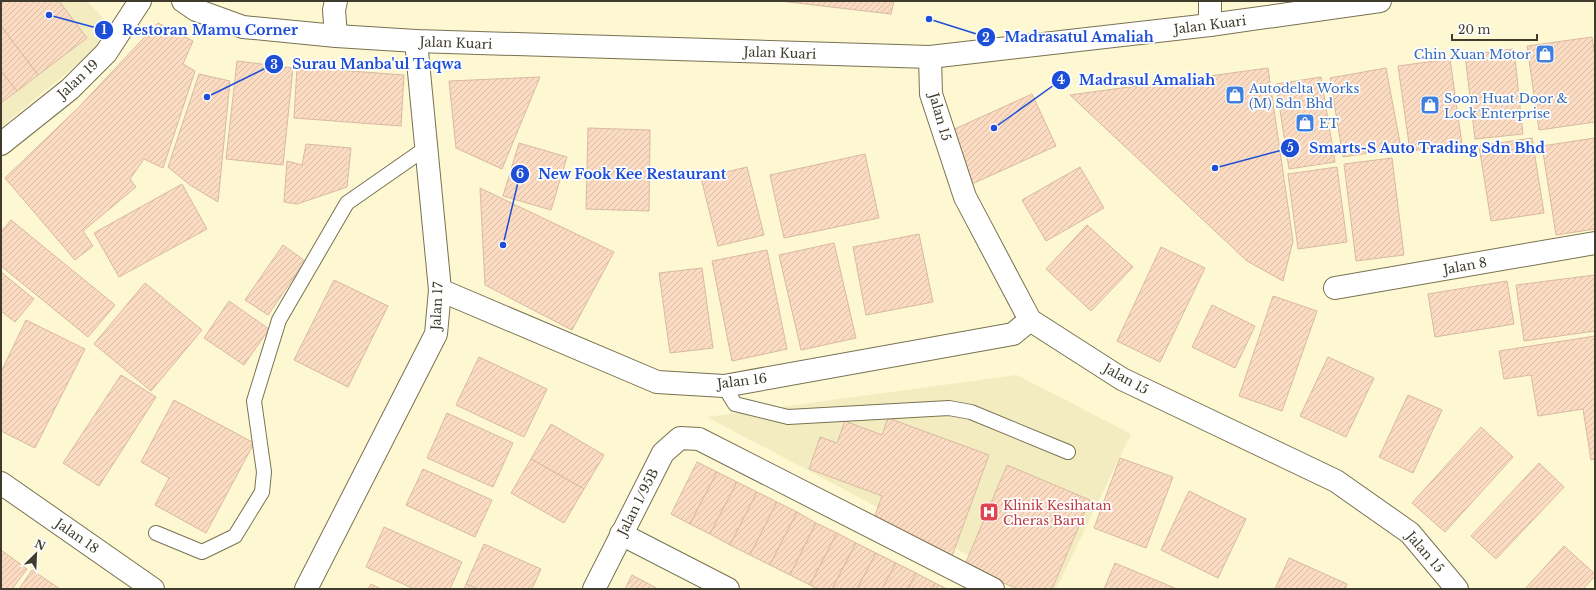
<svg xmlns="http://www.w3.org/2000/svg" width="1596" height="590" viewBox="0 0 1596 590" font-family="'Libre Baskerville',serif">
<defs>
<pattern id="building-hatch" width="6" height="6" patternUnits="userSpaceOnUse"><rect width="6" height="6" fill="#fbdbc2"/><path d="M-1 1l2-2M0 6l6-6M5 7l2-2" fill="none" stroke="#d8bda7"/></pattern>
</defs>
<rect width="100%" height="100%" fill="#fdf7d2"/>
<!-- built -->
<g fill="#f3ecc0">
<path d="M1,1H87L110,25L97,48L1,127Z"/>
<path d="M1017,375L1131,434L1056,589H1032L707,417Z"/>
</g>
<!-- building -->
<g fill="url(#building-hatch)" stroke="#d9baa2">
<path d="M1,1H59L87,38L38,75L1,26Z"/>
<path d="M780,1H894L891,14Z"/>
<path d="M158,23L193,41L183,64L195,71L163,168L144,159L130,179L136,187L83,231L93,246L75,260L5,178L79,107Z"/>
<path d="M1,26L38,75L17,91L1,71Z"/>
<path d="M1592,37L1595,57V122L1539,130L1527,46Z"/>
<path d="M1514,49L1523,134L1475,139L1465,55Z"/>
<path d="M1450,59L1462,144L1410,151L1398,66Z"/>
<path d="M237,61L293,68L283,165L226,159Z"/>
<path d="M297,67L404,75L401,126L294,118Z"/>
<path d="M1268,68L1293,241L1283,281L1247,261L1070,95Z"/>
<path d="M1386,68L1401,148L1343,157L1330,78Z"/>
<path d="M1,71L17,91L1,103Z"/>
<path d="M199,74L230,81L218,202L190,185L168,167Z"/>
<path d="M540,77L502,169L456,148L449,81Z"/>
<path d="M1321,77L1335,162L1289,169L1276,84Z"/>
<path d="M1032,94L1056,146L972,184L948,132Z"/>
<path d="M588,128L650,130L649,211L586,209Z"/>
<path d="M1532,138L1544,213L1491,221L1479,146Z"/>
<path d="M1595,138V229L1556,235L1542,146Z"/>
<path d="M519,143L567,157L551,210L503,196Z"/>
<path d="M306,144L351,148L347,187L297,204L284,202L287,161L302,165Z"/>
<path d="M865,154L879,218L784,238L770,175Z"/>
<path d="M1392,158L1404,255L1356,261L1344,164Z"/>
<path d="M747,167L764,235L718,246L701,178Z"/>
<path d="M1080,167L1104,208L1046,241L1022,200Z"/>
<path d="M1337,167L1347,242L1298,249L1288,174Z"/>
<path d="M182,184L207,229L119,277L94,233Z"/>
<path d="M480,188L614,252L572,330L485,285Z"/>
<path d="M11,220L115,305L88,337L1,266V232Z"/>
<path d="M1087,225L1133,267L1091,311L1046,269Z"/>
<path d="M919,234L933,302L866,315L853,247Z"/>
<path d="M834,243L856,338L801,350L779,255Z"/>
<path d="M283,245L305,261L268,315L245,300Z"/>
<path d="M1161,247L1205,268L1160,362L1117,341Z"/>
<path d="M767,250L787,349L732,361L712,261Z"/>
<path d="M702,268L713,348L670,353L659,273Z"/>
<path d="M1,272L34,299L15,322L1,311Z"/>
<path d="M1595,275V331L1524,341L1516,285Z"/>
<path d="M334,280L388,306L348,387L294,360Z"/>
<path d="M1507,281L1514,324L1435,337L1428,294Z"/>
<path d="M145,283L202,330L151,391L94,344Z"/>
<path d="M1273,296L1317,311L1282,411L1239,396Z"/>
<path d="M229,301L269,329L244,365L204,338Z"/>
<path d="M1212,305L1255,326L1235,368L1192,347Z"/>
<path d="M26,320L85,349L35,448L1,431V372Z"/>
<path d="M1595,336V459L1591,460L1583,409L1538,416L1531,375L1504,379L1499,351Z"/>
<path d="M479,357L547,389L524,437L456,405Z"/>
<path d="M1328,357L1374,378L1346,437L1300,416Z"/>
<path d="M121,375L156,397L99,486L63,463Z"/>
<path d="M1408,395L1442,410L1413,473L1379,457Z"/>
<path d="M174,400L254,443L206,533L155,505L169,478L141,462Z"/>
<path d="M447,413L513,443L493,487L427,458Z"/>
<path d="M888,418L989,455L952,556L871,526L882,496L809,469L820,437L837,443L845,421L882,435Z"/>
<path d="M551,424L604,455L584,489L531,459Z"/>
<path d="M1481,427L1513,457L1445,532L1412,503Z"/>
<path d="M1120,458L1173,477L1146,548L1094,528Z"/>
<path d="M531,459L584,489L564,523L511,493Z"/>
<path d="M697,462L717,472L690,524L671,514Z"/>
<path d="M1539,463L1564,487L1496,559L1471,536Z"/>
<path d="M1007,465L1090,500L1052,589H1018L964,567Z"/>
<path d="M423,469L492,500L475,537L406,505Z"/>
<path d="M717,472L737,482L710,534L690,524Z"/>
<path d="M737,482L757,492L730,545L710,534Z"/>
<path d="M1189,491L1246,519L1218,578L1161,550Z"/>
<path d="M757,492L777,502L750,555L730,545Z"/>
<path d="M777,502L797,512L770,565L750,555Z"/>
<path d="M797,512L816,523L790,575L770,565Z"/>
<path d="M816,523L837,533L810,585L790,575Z"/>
<path d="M384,527L462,562L450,589H414L366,567Z"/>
<path d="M837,533L856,543L832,589H817L810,585Z"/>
<path d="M856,543L876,553L857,589H832Z"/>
<path d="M484,544L541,569L532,589H478L466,584Z"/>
<path d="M1564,546L1595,574V576L1583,589H1525Z"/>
<path d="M1,550L27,569L12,589H1Z"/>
<path d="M876,553L896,563L882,589H857Z"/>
<path d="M1289,558L1347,584L1345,589H1275Z"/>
<path d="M896,563L916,573L908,589H882Z"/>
<path d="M1115,563L1177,589H1104Z"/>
<path d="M32,570L60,589H19Z"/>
<path d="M916,573L935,583L933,589H908Z"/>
<path d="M632,575L658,589H625Z"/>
<path d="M935,583L947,589H933Z"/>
<path d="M371,584L381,589H368Z"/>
<path d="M466,584L478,589H464Z"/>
</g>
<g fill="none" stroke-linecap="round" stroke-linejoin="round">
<!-- lane casing -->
<g stroke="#787251" stroke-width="16">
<g id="lane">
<path d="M724,386L735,404L788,417L949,408L971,412L1068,452"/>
<path d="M156,533L202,552L235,536L262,492L264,472L254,401L279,320L347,203L426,148"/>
</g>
</g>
<!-- street casing -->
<g stroke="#787251" stroke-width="24">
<g id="street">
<path d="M336,1L334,10L336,36"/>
<path d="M1210,25V1"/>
<path d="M930,57L931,94L965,197L1030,320L1122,379L1336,481L1410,533L1457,589"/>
<path d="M1,144L70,89L106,53L140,1"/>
<path d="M1335,288L1595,243"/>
<path d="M440,290L657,382L724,386L1013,334L1030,320"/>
<path d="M1,483L153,589"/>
<path d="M621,534L728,589"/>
<path d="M306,589L436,334L440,290L416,41"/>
<path d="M594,589L663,453L680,438L699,439L993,589"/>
</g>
</g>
<!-- secondary casing -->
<g stroke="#787251" stroke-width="24">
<path id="secondary" d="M183,1L196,10L243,27L336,36L416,41L930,57L1210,25L1380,1"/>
</g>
<!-- lane -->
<use href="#lane" stroke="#fff" stroke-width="14"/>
<!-- street -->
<use href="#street" stroke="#fff" stroke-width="22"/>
<!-- secondary -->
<use href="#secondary" stroke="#fff" stroke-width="22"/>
</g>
<!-- icons -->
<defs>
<g id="shop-square" transform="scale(1)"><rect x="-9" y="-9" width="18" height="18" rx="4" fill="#3f7fe0" stroke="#fff"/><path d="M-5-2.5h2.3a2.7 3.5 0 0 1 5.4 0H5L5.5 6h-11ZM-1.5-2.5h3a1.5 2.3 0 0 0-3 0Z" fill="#fff"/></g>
<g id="hospital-square" transform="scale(1)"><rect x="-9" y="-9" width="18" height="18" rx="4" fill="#e0444e" stroke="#fff"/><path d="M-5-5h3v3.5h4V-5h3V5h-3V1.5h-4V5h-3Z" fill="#fff"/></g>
</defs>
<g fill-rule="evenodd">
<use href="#shop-square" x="1545" y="54"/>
<use href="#shop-square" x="1235" y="95"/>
<use href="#shop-square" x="1430" y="105"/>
<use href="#shop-square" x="1305" y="123"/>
<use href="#hospital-square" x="989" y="512"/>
</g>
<g text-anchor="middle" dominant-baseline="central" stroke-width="3.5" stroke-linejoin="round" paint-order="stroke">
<!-- street labels -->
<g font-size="13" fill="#3f3c2e" stroke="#fff">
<text transform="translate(1210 25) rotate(-7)">Jalan Kuari</text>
<text transform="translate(456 43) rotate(2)">Jalan Kuari</text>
<text transform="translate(780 53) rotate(2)">Jalan Kuari</text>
<text transform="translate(78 79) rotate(-43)">Jalan 19</text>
<text transform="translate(940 117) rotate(74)">Jalan 15</text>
<text transform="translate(1465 266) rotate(-10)">Jalan 8</text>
<text transform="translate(437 306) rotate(-87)">Jalan 17</text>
<text transform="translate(1126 379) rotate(29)">Jalan 15</text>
<text transform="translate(742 381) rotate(-7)">Jalan 16</text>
<text transform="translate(638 502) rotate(-63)">Jalan 1/95B</text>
<text transform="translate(77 536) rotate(35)">Jalan 18</text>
<text transform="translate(1425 552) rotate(49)">Jalan 15</text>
</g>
<!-- shop labels -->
<g font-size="13" fill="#366cbe" stroke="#fff" text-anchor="start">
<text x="1531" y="54" text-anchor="end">Chin Xuan Motor</text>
<text x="1249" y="88">Autodelta Works<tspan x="1249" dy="15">(M) Sdn Bhd</tspan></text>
<text x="1444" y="98">Soon Huat Door &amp;<tspan x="1444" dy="15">Lock Enterprise</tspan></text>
<text x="1319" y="123">ET</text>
</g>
<!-- health labels -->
<g font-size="13" fill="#be3a42" stroke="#fff" text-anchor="start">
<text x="1003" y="505">Klinik Kesihatan<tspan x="1003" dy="15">Cheras Baru</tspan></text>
</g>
</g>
<!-- callouts -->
<path fill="none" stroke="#1d4ed8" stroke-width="1.5" d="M49 15L104 30M929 19L986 37M207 97L274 64M994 128L1061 80M1215 168L1290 148M503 245L520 174"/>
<g fill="#1d4ed8" stroke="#fff" stroke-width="1.5">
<circle cx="49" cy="15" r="4"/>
<circle cx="929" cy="19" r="4"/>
<circle cx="207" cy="97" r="4"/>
<circle cx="994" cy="128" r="4"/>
<circle cx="1215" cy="168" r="4"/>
<circle cx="503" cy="245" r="4"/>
<circle cx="104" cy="30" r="10"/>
<circle cx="986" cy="37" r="10"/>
<circle cx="274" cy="64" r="10"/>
<circle cx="1061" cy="80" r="10"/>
<circle cx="1290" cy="148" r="10"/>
<circle cx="520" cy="174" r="10"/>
</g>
<g font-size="12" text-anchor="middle" font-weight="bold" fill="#fff">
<text x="104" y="34">1</text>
<text x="986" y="42">2</text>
<text x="274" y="69">3</text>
<text x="1061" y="84">4</text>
<text x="1290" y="152">5</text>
<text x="520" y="178">6</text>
</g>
<g font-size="14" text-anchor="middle" font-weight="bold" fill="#1d4ed8" stroke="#fff" stroke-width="3.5" stroke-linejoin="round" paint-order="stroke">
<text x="210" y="35">Restoran Mamu Corner</text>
<text x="1079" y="42">Madrasatul Amaliah</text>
<text x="377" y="69">Surau Manba'ul Taqwa</text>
<text x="1147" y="85">Madrasul Amaliah</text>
<text x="1427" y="153">Smarts-S Auto Trading Sdn Bhd</text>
<text x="632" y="179">New Fook Kee Restaurant</text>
</g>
<!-- border -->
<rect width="1596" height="590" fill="none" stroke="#3f3c2e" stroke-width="4"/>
<!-- north arrow -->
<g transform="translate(36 554) rotate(24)" stroke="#ffffff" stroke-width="3" paint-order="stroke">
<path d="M0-3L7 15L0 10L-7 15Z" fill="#3f3c2e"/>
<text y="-6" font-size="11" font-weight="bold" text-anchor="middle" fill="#3f3c2e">N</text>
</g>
<!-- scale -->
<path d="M1452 34v6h85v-6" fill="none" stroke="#3f3c2e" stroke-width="2"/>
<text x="1458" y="34" font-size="12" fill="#3f3c2e" stroke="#ffffff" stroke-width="3" paint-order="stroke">20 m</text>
</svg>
